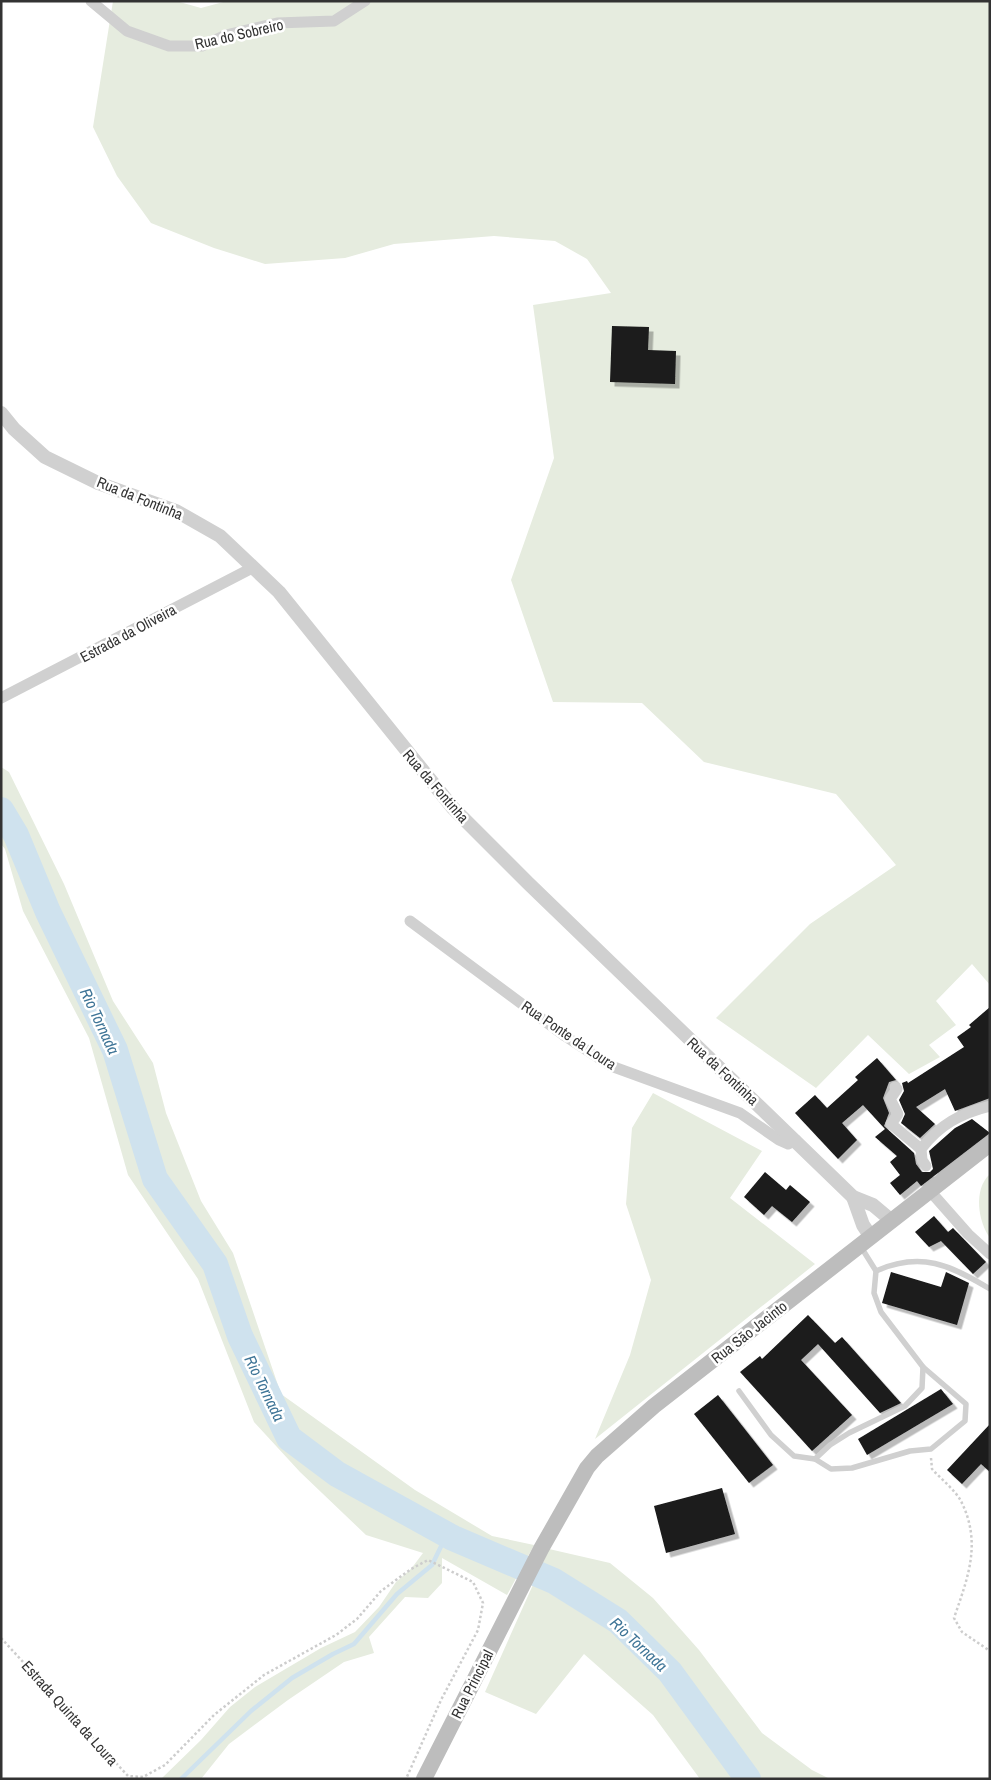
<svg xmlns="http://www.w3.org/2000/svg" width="991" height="1780" viewBox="0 0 991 1780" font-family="'Archivo Narrow',sans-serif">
<defs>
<filter id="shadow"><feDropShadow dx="4.5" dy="4.5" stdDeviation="0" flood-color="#0004"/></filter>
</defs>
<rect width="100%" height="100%" fill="#fff"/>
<!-- green -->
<g fill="#e6ecdf">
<path d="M113,1H176L201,8L227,1H990V985L972,964L936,1001L956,1025L929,1045L940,1057L909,1074L868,1035L816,1088L716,1018L810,924L896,865L836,794L704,762L642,703L553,702L511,580L554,458L533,305L611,293L587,259L555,241L494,236L394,244L345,258L265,264L214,248L151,223L117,176L93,127Z"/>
<path d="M1,767L9,772L64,884L113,1001L153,1063L166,1113L201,1201L233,1253L281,1394L415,1490L492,1536L534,1545L507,1595L442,1558V1583L428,1598L405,1597L369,1637L374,1653L344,1662L288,1700L229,1744L201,1779H161L201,1740L230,1707L255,1687L321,1648L355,1632L379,1607L396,1582L411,1569L423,1553L366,1535L300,1472L254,1422L198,1279L128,1175L89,1038L23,911L5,849L1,844Z"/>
<path d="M653,1093L762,1151L730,1198L815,1264L595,1439L630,1355L651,1280L626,1204L632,1128Z"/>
<path d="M990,1174V1238C978,1222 973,1189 990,1174Z"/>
<path d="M549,1549L610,1563L653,1598L699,1650L762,1733L812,1770L830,1779H700L653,1715L584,1654L536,1714L485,1692Z"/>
</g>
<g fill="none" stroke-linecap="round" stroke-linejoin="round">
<!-- stream -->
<path stroke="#cfe2ee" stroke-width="4.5" d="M181,1779L251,1711L292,1678L333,1654L354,1644L397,1594L432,1565L447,1534"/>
<!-- river -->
<path stroke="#cfe2ee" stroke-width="26" d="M1,810L16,835L48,912L115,1050L155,1179L215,1264L240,1336L289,1438L337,1474L453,1538L554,1581L618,1621L670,1672L748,1779"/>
</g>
<!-- building -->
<g fill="#1a1a1a" filter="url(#shadow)">
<path d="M612,326L649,327L648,350L676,351L675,384L610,382Z"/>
<path d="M990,1007V1098L955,1111L945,1089L916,1107L935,1124L920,1138L901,1123L905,1114L899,1100L904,1091L902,1083L907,1081L908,1083L964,1047L957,1037L971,1027L969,1025Z"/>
<path d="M877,1058L896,1080L889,1082L883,1098L889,1113L884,1126L914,1153L916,1164L922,1172H930L933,1169L929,1151L955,1128L972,1119L990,1133L921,1186L917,1181L900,1195L890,1183L900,1175L890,1162L897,1156L875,1137L885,1129L863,1105L842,1123L857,1140L838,1159L795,1113L815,1095L827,1108L858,1080L855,1077Z"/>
<path d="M765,1172L786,1190L790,1185L810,1202L792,1222L772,1206L764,1215L744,1197Z"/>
<path d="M934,1216L948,1232L953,1228L986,1262L973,1274L941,1241L929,1247L915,1232Z"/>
<path d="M891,1272L941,1287L946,1272L969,1283L957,1325L882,1303Z"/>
<path d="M808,1315L835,1343L842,1337L901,1403L880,1413L818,1344L801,1360L852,1415L812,1451L740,1372L760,1356L762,1359Z"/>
<path d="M941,1389L953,1404L867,1455L858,1439Z"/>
<path d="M718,1395L773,1465L749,1483L694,1414Z"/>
<path d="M990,1424V1472L981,1464L962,1484L947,1470Z"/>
<path d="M722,1488L735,1534L666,1553L654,1506Z"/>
</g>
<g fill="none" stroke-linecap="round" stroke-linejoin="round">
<!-- path -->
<g stroke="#cdcdcd" stroke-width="2.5" stroke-dasharray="2.5 2.5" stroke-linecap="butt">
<path d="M931,1458L932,1469C941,1479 955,1490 961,1501C982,1543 968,1577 954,1618L962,1632L990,1651"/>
<path d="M1,1638L128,1776L143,1777L165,1765L214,1715L264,1675L336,1635L357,1619L381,1591L411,1569L428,1560L473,1582L483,1603L478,1630L441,1700L406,1779"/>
</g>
<!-- service -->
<g stroke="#d0d0d0" stroke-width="5.5">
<path d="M876,1271C921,1251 950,1265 990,1289"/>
<path d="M739,1391L771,1435L794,1456L815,1459L830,1445L849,1433L905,1406L922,1388L923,1367L881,1312L874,1293L876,1271L861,1247"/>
<path d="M815,1459L831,1469L852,1468L910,1451L931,1449L965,1421L966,1404L923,1367"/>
</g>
<!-- minor -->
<g stroke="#d0d0d0" stroke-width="11">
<path d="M91,1L127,31L169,46H202L226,35L277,23L334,21L365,1"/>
<path d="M1,698L254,567"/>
<path d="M410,921L565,1036L611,1066L740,1113L779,1140L788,1144L796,1140"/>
<path d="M895,1087L897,1089L890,1099L898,1114L891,1124L921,1149"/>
<path d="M926,1166L922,1160L921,1149C939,1125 961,1113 990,1106"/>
<path d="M930,1191L968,1234L990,1254"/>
</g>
<!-- tertiary -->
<g stroke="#d0d0d0" stroke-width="14">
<path d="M1,413L14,429L45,457L98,483L176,511L220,536L279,592L453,808L528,883L853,1197L873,1205L892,1221"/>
<path d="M853,1197L863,1225L871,1237"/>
</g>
<!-- secondary -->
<path stroke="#bdbdbd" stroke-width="16" d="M424,1779L541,1549L587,1468L597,1456L654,1406L990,1144"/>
</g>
<g text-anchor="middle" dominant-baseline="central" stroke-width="5" stroke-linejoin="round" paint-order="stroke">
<!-- street labels -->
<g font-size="15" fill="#333" stroke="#fff">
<text transform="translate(239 34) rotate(-13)">Rua do Sobreiro</text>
<text transform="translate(140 498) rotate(22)">Rua da Fontinha</text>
<text transform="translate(128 633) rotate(-28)">Estrada da Oliveira</text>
<text transform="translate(436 786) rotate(49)">Rua da Fontinha</text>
<text transform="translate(569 1035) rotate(34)">Rua Ponte da Loura</text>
<text transform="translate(723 1071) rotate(43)">Rua da Fontinha</text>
<text transform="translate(749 1332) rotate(-38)">Rua São Jacinto</text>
<text transform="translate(472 1684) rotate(-63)">Rua Principal</text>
<text transform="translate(70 1713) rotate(48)">Estrada Quinta da Loura</text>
</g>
<!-- water labels -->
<g font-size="16" font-style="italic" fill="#3f7597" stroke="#fff">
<text transform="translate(100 1021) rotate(65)">Rio Tornada</text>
<text transform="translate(265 1388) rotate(64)">Rio Tornada</text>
<text transform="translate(639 1644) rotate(43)">Rio Tornada</text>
</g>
</g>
<!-- border -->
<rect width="991" height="1780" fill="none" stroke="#333333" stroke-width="5"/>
</svg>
